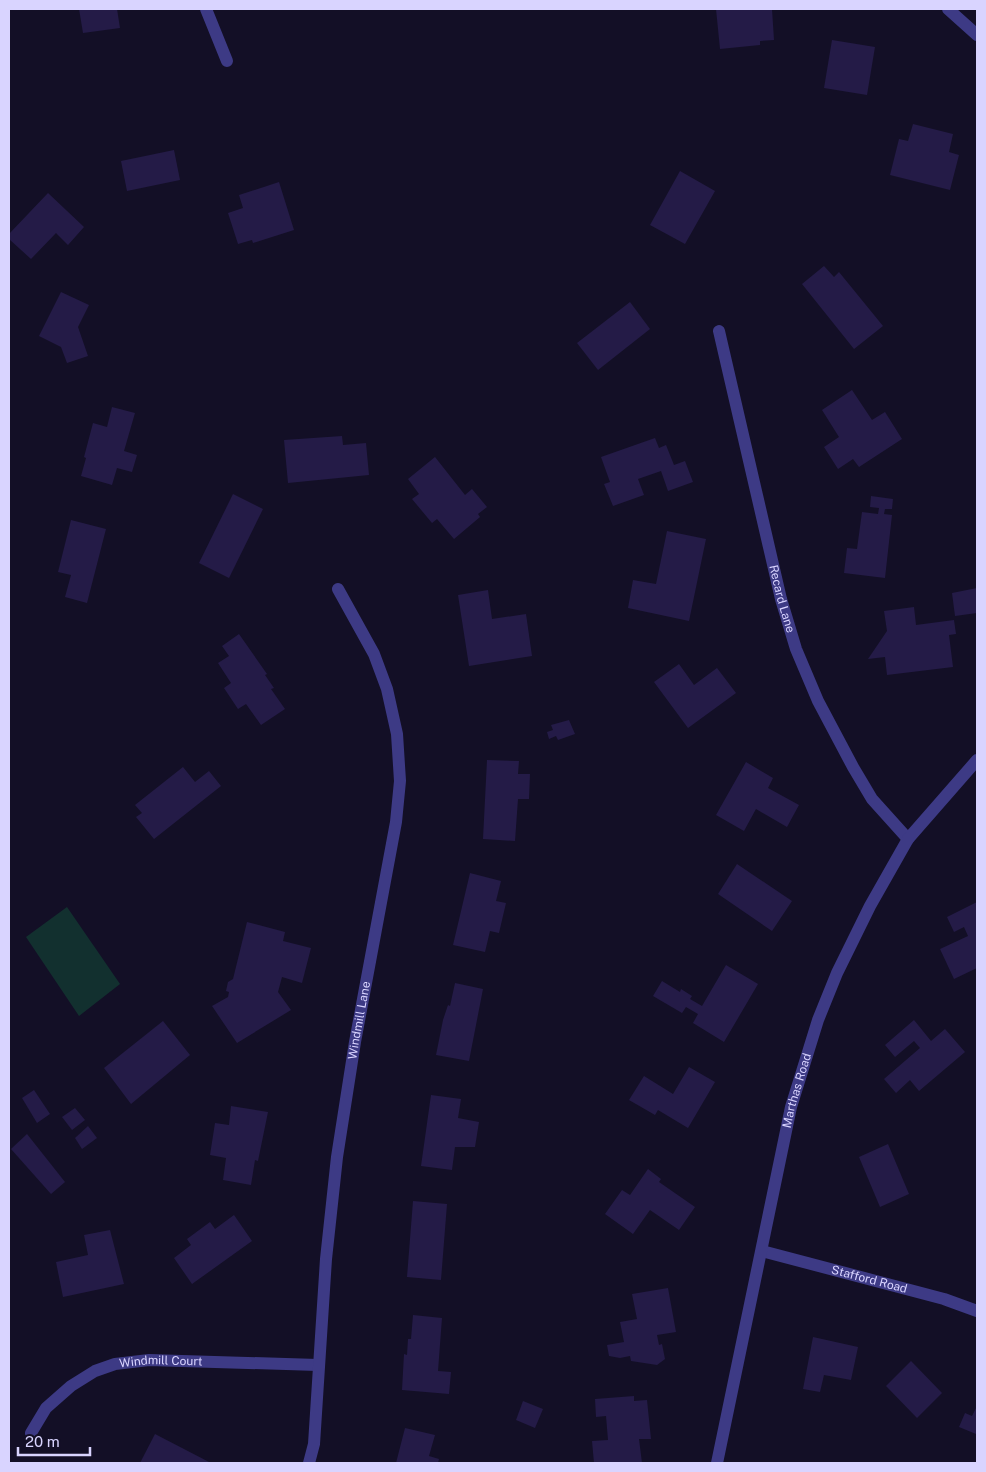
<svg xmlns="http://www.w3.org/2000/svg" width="986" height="1472" viewBox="0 0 986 1472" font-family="'Public Sans',sans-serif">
<rect width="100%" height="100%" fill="#130f26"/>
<!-- green -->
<path fill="#12302f" d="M67,907L120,984L79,1016L26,937Z"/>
<!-- building -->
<g fill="#241b47">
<path d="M79,9H117L120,28L83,33Z"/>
<path d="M716,9H772L774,40L760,41V45L720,49Z"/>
<path d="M832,40L875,47L867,95L824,88Z"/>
<path d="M913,124L953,134L949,152L959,155L950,190L890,175L899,139L908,141Z"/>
<path d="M174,150L180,180L127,191L121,161Z"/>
<path d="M680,171L715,191L685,244L650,225Z"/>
<path d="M279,182L294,230L253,243L252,240L238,244L228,213L243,208L239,195Z"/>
<path d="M48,193L84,227L68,245L56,233L31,259L9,239V234Z"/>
<path d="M824,266L834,277L839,272L883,326L854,349L802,284Z"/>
<path d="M61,292L89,305L78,327L88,356L67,363L61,347L39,336Z"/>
<path d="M630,302L650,329L598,370L577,343Z"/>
<path d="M852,390L872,420L885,412L902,439L859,467L853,459L838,469L824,447L839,437L822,410Z"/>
<path d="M112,407L135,413L124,451L137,455L132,472L117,468L112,485L81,476L86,458L84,457L93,423L107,427Z"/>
<path d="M342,436L343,445L366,443L369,475L288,483L284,440Z"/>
<path d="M655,438L659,448L666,445L674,465L685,461L693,482L668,491L661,471L638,479L644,495L613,506L604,484L610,482L601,457Z"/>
<path d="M435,457L465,495L472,489L487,507L478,514L480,517L454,539L437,519L432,523L412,499L419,494L408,479Z"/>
<path d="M233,494L263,509L229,578L199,563Z"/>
<path d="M871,496L893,499L892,509H885L884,514L892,515L885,578L844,573L847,548L857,549L862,512L878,514L879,508L870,507Z"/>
<path d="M71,520L106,529L87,603L65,597L71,575L58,572Z"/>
<path d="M667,531L706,539L689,621L628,608L633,580L656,584Z"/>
<path d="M977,588V613L955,616L952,593Z"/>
<path d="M488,590L492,619L526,614L532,656L469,666L458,595Z"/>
<path d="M914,607L916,625L954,620L956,634L949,635L953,667L887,675L885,657L868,659L887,631L884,611Z"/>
<path d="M239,634L267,674L265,675L274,688L271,689L285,709L261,725L246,704L238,709L224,688L231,683L218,663L229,656L222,646Z"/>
<path d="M679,664L694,685L717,668L736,693L688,728L654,682Z"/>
<path d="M569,720L575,734L558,740L556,736L549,739L547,732L553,730L551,725Z"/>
<path d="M487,760L519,761L518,774H530L529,799H518L515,841L483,839Z"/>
<path d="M746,762L773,778L768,788L799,805L787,827L756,809L744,831L716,815Z"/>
<path d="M183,767L195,782L209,771L221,786L154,839L136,817L142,813L135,805Z"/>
<path d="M737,864L792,901L772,931L718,894Z"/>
<path d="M470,873L501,881L496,901L506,903L499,933L490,931L485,952L453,945Z"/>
<path d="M977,902V968L954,979L940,949L968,936L964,927L954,932L947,917Z"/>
<path d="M247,922L285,932L283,941L311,948L302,983L282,977L278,992L291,1010L237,1043L212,1006L228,997L229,992L226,991L228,982L233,979Z"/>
<path d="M726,965L758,984L724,1042L693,1023L698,1014L686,1007L682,1013L653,996L662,981L680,992L681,989L692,996L690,999L702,1006Z"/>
<path d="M455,983L483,989L469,1061L436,1055L443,1020L448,1005L450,1006Z"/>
<path d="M914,1020L931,1041L945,1029L965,1052L919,1091L910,1080L896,1093L884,1079L920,1048L914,1041L895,1057L885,1045Z"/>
<path d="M163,1021L190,1055L131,1104L104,1068Z"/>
<path d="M689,1067L715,1082L688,1128L658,1110L655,1115L629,1100L644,1076L673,1094Z"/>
<path d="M34,1090L50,1114L37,1123L22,1098Z"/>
<path d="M431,1095L461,1099L458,1118L479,1122L475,1147H455L452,1170L421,1166Z"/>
<path d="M231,1106L268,1112L258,1161L255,1160L251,1185L223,1180L226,1158L210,1155L215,1123L229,1125Z"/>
<path d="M75,1108L85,1120L72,1130L62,1117Z"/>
<path d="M88,1126L97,1138L82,1149L75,1138Z"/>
<path d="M27,1134L65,1182L51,1194L11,1149Z"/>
<path d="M888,1144L909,1194L880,1207L859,1157Z"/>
<path d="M648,1169L661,1179L659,1182L695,1207L679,1230L650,1210L633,1234L605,1214L622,1190L630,1195Z"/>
<path d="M413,1201L447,1204L441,1280L407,1277Z"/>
<path d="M234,1215L252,1241L192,1284L174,1258L191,1245L187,1239L210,1222L215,1229Z"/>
<path d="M110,1230L124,1284L63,1297L56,1262L88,1255L84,1235Z"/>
<path d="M668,1288L676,1332L657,1335L659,1345L662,1344L665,1359L657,1365L631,1361L630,1356L620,1358L609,1356L607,1345L624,1342L620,1322L637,1319L632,1294Z"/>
<path d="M413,1315L442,1318L438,1371L451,1372L449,1394L402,1390L404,1354L407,1355L408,1339H411Z"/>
<path d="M813,1337L858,1347L851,1380L824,1375L820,1392L803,1389Z"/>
<path d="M911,1361L942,1393L917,1418L886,1386Z"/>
<path d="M634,1396V1401L647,1400L651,1439H639L642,1463H594L592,1441L608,1440L606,1416L596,1417L595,1399Z"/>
<path d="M523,1401L543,1409L535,1428L516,1420Z"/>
<path d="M977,1406V1432L976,1434L959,1427L965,1413L972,1416Z"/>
<path d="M405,1428L435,1435L429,1456L439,1459L438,1463H396Z"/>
<path d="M155,1434L211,1463H140Z"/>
</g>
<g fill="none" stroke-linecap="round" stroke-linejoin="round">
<!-- street -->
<g stroke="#3d3a85" stroke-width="12">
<path d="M206,9L227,61"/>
<path d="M948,9L977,35"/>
<path id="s1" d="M719,331L781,599L796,649L818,701L853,767L872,799L908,839"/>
<path id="s2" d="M762,1251L944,1299L977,1311"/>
<path id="s3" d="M31,1433L46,1408L71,1386L95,1371L115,1364L149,1360L318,1365"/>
<path id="s4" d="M309,1463L314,1444L326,1259L337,1157L355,1042L396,822L400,781L397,734L387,689L374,654L338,589"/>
<path id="s5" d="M717,1463L791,1107L818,1020L837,973L870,906L908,839L977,760"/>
</g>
</g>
<g text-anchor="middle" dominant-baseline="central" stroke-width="4" stroke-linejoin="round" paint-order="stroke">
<!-- street labels -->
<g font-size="12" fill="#d9d4ff" stroke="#130f26">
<text stroke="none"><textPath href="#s1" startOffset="275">Recard Lane</textPath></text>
<text stroke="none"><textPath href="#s4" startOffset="446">Windmill Lane</textPath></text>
<text stroke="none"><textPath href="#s5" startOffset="381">Marthas Road</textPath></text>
<text stroke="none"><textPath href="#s2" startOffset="111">Stafford Road</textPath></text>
<text stroke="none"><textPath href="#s3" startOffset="158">Windmill Court</textPath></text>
</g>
</g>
<!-- border -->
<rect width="986" height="1472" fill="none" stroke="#d9d4ff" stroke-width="20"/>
<!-- scale -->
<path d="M18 1447v8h72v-8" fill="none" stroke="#d9d4ff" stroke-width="2.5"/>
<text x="25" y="1447" font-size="15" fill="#d9d4ff" stroke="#130f26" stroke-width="4" paint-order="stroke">20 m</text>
</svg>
